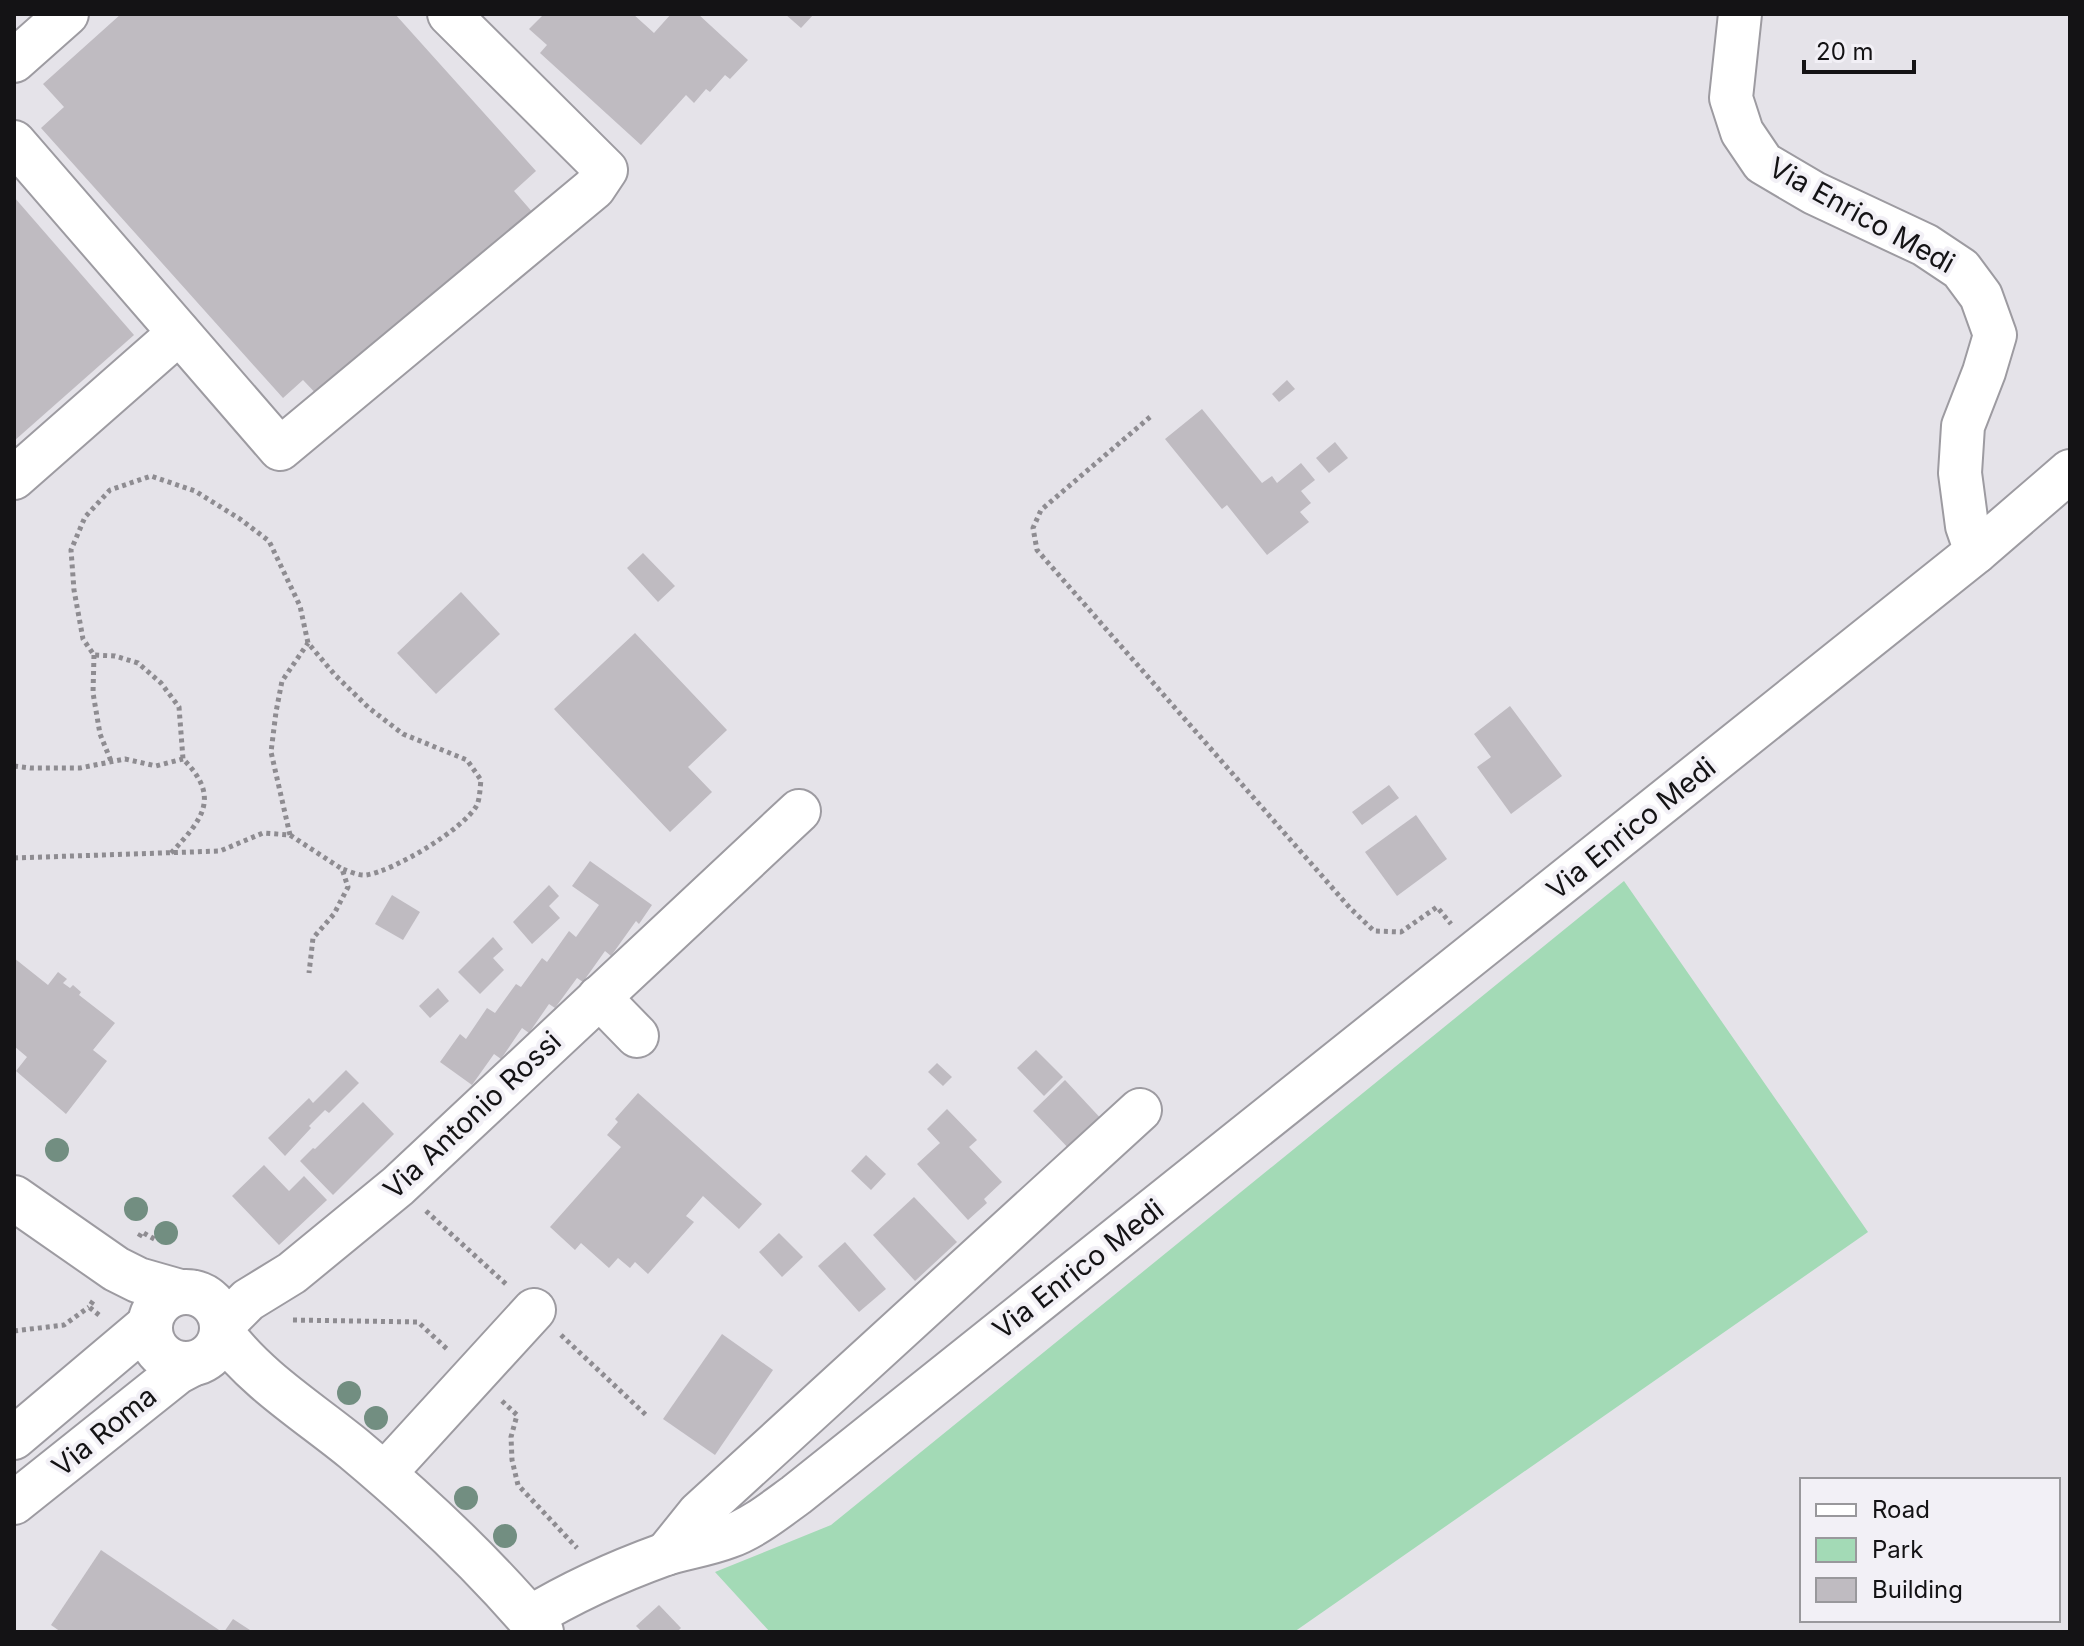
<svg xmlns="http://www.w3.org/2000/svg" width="2084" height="1646" viewBox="0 0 2084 1646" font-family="Inter,sans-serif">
<rect width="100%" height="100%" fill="#e5e3e9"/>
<!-- green -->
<path fill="#a3dab6" d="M1624,881L1868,1232L1294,1632H770L715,1572L831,1525Z"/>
<!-- building -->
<g fill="#bfbbc1">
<path d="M121,14H395L536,171L514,191L534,214L324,402L303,380L283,398L41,128L64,107L43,84Z"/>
<path d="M544,14H633L654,33L671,14H698L748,60L730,79L725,75L710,92L706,89L694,103L686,95L641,145L540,53L547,45L529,29Z"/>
<path d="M785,14H814L801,28Z"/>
<path d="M14,197L134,335L14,441Z"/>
<path d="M1287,380L1295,389L1279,402L1272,394Z"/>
<path d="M1202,409L1262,483L1272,476L1277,483L1301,463L1315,480L1301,491L1311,503L1300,512L1309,522L1267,555L1227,505L1222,509L1165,439Z"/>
<path d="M1335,442L1348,458L1329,473L1316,458Z"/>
<path d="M643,553L675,586L658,602L627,568Z"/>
<path d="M461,592L500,634L436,694L397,653Z"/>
<path d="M635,633L727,730L688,767L712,792L670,832L554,709Z"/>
<path d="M1510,706L1562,776L1511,814L1477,767L1491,757L1474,734Z"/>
<path d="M1389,785L1399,798L1362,825L1352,812Z"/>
<path d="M1416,815L1447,859L1397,896L1365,852Z"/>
<path d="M590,861L652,905L639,924L636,921L611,956L605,951L583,982L577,978L555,1008L549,1004L529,1033L522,1028L501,1059L494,1054L472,1085L440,1062L460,1034L466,1039L487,1008L495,1013L516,984L521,987L542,958L547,962L569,931L576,937L599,905L572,886Z"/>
<path d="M549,885L559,896L549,906L560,918L532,944L513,922Z"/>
<path d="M392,895L420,912L403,940L375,924Z"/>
<path d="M493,937L503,949L493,958L504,970L480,994L458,972Z"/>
<path d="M14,958L48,985L58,972L67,979L63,983L70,988L73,985L81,992L79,995L115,1023L93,1050L107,1061L66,1114L16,1071L27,1057L14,1046Z"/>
<path d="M438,988L449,1001L430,1018L419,1006Z"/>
<path d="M1036,1050L1063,1077L1044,1096L1017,1068Z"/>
<path d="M937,1063L952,1077L943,1086L928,1072Z"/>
<path d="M346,1070L359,1083L329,1113L325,1110L309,1126L311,1128L285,1156L268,1138L309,1098L313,1103Z"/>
<path d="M1065,1080L1105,1123L1073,1153L1033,1111Z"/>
<path d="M638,1093L762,1204L739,1229L703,1196L686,1216L694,1222L648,1274L635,1262L630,1268L618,1258L609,1268L581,1243L575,1250L550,1227L621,1147L607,1135L618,1122L615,1119Z"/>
<path d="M363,1102L394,1134L333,1195L300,1161L313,1148L315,1149Z"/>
<path d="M947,1109L977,1140L969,1147L1002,1182L984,1199L987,1203L968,1220L917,1164L940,1143L927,1129Z"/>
<path d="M866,1155L886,1174L871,1190L851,1171Z"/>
<path d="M264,1165L289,1191L304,1176L327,1200L279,1245L232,1196Z"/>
<path d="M914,1197L957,1242L915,1281L873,1235Z"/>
<path d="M779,1233L803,1257L782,1277L759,1252Z"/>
<path d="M845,1242L886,1289L859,1312L818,1266Z"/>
<path d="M722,1334L773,1370L715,1455L663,1419Z"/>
<path d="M101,1550L222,1632H61L51,1625Z"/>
<path d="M659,1605L681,1628L677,1632H642L636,1626Z"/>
<path d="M233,1619L253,1632H224Z"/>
</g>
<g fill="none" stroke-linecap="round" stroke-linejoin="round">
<!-- minor casing -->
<g stroke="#9d9ba1" stroke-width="46">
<g id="minor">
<path d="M1740,14L1731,98L1742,132L1763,163L1814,193L1925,245L1961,269L1981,296L1995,335L1984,372L1963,426L1960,473L1967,526L1976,552"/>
<path d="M14,61L67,14"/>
<path d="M14,142L280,449L594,188L606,170L449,14"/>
<path d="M14,478L179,333"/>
<path d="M599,997L637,1036"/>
<path d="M222,1326L248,1300L292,1273L398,1186L799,811"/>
<path d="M14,1438L149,1324"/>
<path d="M384,1474L534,1310"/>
<path d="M14,1503L177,1373L196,1363"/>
<path d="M666,1554L699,1513L1140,1110"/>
<path d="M529,1618C572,1592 616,1572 663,1555C684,1548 707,1545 728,1537C753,1528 774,1511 796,1495L1976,552L2070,471"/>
</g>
</g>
<!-- major casing -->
<g stroke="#9d9ba1" stroke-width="48">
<g id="major">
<path d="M14,1198L116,1269L138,1280L180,1292"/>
<circle cx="186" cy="1328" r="36"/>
<path d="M222,1333C255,1379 310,1413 354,1449C421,1505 485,1565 541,1632"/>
</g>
</g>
<!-- path -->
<g stroke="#8e8c91" stroke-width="5" stroke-dasharray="4 4" stroke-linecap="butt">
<path d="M1150,417L1041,510L1033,528L1037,550L1350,908L1374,931L1401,932L1437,907L1451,924"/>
<path d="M94,655L93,693L100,734L111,761"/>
<path d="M14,766L30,768H80L125,759L156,766L183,759"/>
<path d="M290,835L271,752L276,712L282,681L308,643"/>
<path d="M171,853C203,819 221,797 183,759L179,707L161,683L138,663L115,656L94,655L83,639L74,590L71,550L85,517L110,490L151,476L195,491L240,519L269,541L300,606L308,643L335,675L369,708L403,734L467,760L481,780C480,787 480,798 477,805C464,829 394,871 366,875C359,876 349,871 342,869"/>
<path d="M14,858L220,851L263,833L290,835L342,869L348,887L334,914L313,938L309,973"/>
<path d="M426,1211L507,1285"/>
<path d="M139,1237L142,1232L156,1240"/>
<path d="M93,1301L89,1307L99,1315"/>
<path d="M293,1320L418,1322L448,1350"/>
<path d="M14,1331L64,1325L89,1307"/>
<path d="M561,1335L646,1415"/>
<path d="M502,1401L517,1415L511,1437L512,1460L518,1485L577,1548"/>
</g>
<!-- minor -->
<use href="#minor" stroke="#fff" stroke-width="42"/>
<!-- major -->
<use href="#major" stroke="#fff" stroke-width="44"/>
</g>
<!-- trees -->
<g fill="#728e81">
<circle cx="57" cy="1150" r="12"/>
<circle cx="136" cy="1209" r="12"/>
<circle cx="166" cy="1233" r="12"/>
<circle cx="349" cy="1393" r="12"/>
<circle cx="376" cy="1418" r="12"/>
<circle cx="466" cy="1498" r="12"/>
<circle cx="505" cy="1536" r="12"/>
</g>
<g text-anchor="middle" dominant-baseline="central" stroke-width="8" stroke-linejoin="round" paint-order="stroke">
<!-- street labels -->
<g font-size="28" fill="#141315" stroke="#f2f0f6">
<text transform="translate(1862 215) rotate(29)">Via Enrico Medi</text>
<text transform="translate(1631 828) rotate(-39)">Via Enrico Medi</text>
<text transform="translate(472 1115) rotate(-43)">Via Antonio Rossi</text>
<text transform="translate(1078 1269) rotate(-38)">Via Enrico Medi</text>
<text transform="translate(104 1431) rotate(-39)">Via Roma</text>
</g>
</g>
<!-- border -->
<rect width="2084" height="1646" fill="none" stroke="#141315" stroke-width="32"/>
<!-- legend -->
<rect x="1800" y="1478" width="260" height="144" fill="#f2f0f6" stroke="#99989c" stroke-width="2"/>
<rect x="1816" y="1504" width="40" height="12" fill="#ffffff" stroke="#99989c" stroke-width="2"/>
<text x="1872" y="1518" font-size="24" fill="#141315">Road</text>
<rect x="1816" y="1538" width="40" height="24" fill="#a3dab6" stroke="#99989c" stroke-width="2"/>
<text x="1872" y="1558" font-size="24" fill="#141315">Park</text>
<rect x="1816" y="1578" width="40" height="24" fill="#bfbbc1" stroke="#99989c" stroke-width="2"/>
<text x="1872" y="1598" font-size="24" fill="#141315">Building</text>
<!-- scale -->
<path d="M1804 60v12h110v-12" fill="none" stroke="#141315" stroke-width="4"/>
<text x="1816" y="60" font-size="24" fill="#141315" stroke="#f2f0f6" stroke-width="6" paint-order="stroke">20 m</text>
</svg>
